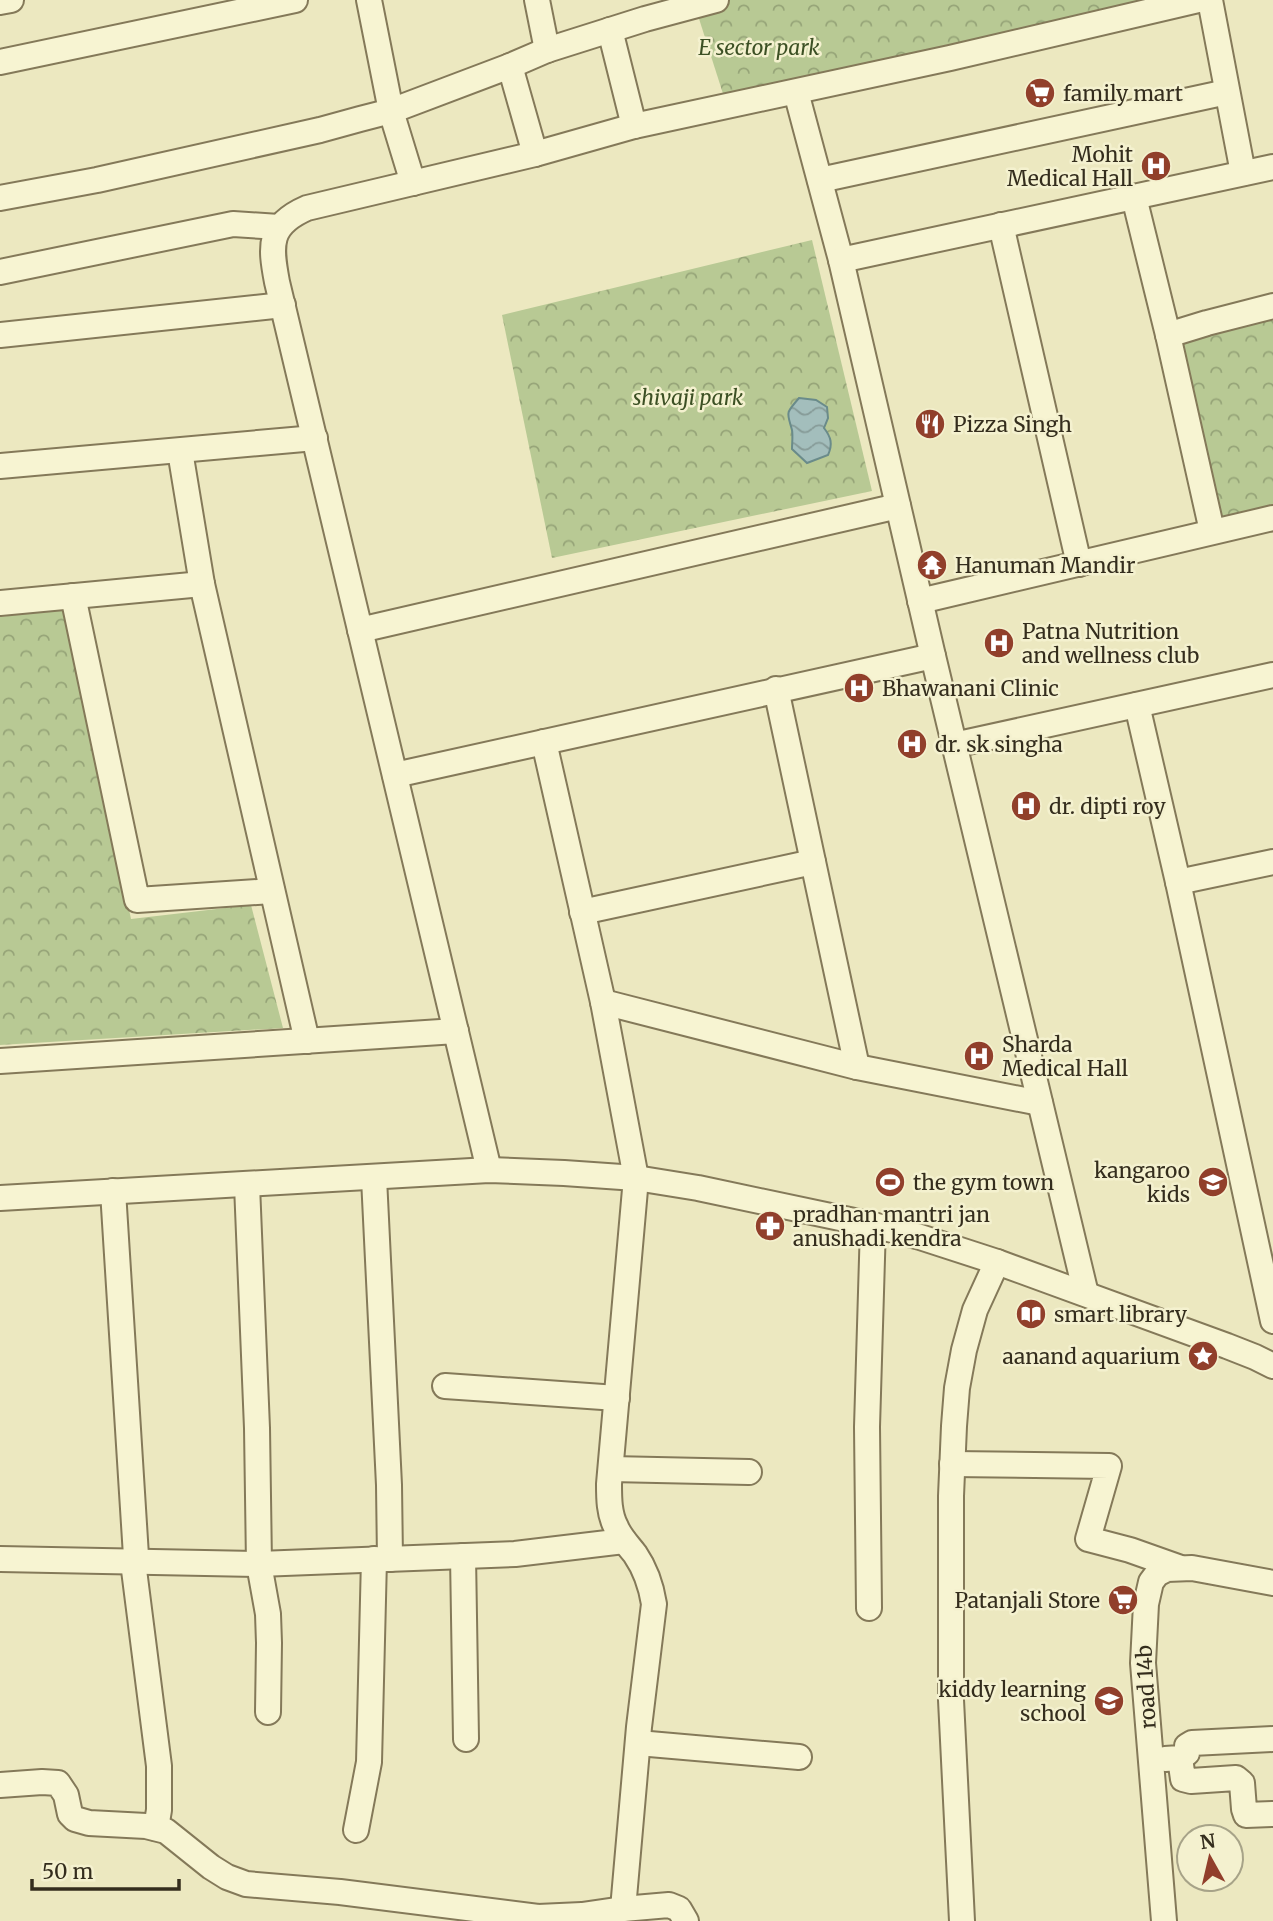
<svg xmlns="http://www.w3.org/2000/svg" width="1273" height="1921" viewBox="0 0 1273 1921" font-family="Merriweather,serif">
<defs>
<pattern id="park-crowns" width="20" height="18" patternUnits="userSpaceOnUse" patternTransform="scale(1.75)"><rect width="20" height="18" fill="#b8c994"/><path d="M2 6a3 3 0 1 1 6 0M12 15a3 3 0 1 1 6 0" fill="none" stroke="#96a478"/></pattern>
<pattern id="water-waves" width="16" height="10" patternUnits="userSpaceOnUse" patternTransform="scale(1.75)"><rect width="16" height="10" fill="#a3bebc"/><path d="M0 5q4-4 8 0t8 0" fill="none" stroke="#869b98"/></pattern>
</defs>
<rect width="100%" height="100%" fill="#ece8c0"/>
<!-- park -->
<g fill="url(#park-crowns)">
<path d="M693,0H1155L726,103Z"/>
<path d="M812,240L872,491L552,558L502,315Z"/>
<path d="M1273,317V506L1215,519L1219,506L1182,337Z"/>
<path d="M68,608L131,919L251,905L283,1028L0,1045V617Z"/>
</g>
<!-- water -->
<path fill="url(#water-waves)" stroke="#6a8b8a" stroke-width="2" d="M799,398L816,400L827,407L828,418L824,428C831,437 833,444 828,455L807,463L792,449C792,443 793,436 792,430C787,412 785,414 799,398Z"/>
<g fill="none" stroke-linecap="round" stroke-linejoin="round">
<!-- minor casing -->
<g stroke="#847959" stroke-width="28">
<g id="minor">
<path d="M369,0L391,111L413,183"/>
<path d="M537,0L547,50"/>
<path d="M1210,0L1243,173"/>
<path d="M0,2L11,0"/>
<path d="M610,30L634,126"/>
<path d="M0,62L295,0"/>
<path d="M510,66L535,154"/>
<path d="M796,92L841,260L933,656L1086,1294"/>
<path d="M820,180L1227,92"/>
<path d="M1134,197L1168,335L1212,531"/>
<path d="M0,198L97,180L320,130L360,119L391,111L510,66L547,50L645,19L716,0"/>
<path d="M1001,225L1079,564"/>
<path d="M841,260L1273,167"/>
<path d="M0,272L233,224L279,227"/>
<path d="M0,335L283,305"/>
<path d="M1168,335L1207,323L1273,306"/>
<path d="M180,451L202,584L307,1041"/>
<path d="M0,466L315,438"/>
<path d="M73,596L137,900L272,891"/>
<path d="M920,601L1273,518"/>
<path d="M0,603L202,584"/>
<path d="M360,630L898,506"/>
<path d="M776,689L857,1067"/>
<path d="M1137,705L1178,882L1273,1321"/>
<path d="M544,742L603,1002L636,1178L609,1484C609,1498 609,1514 616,1527C620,1537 628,1545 635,1554C646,1570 651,1585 654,1604L639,1727L623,1909"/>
<path d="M954,745L1273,675"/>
<path d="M395,775L933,656"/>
<path d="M1178,882L1273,862"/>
<path d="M582,912L813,862"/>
<path d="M603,1002L857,1067L1040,1103"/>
<path d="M0,1061L456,1031"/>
<path d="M489,1170L277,282C270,245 268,225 307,208L535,154L634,126L950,58L1198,0"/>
<path d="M374,1178L389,1485L390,1559"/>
<path d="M247,1185L257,1428L259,1564L268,1614L269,1643L268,1712"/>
<path d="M113,1191L136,1556L133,1562L159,1766V1810L156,1828"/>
<path d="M0,1198L489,1170L564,1173L636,1178L698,1188L873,1225L920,1237L997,1262L1227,1346L1255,1357L1273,1366"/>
<path d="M445,1386L617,1398"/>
<path d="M952,1464L1109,1466L1088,1539L1130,1550L1178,1567"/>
<path d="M611,1469L749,1472"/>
<path d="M463,1556L466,1739"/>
<path d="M0,1559L259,1564L515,1554L624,1541"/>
<path d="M869,1608L867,1427L873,1225"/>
<path d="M638,1743L799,1757"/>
<path d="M1180,1758L1183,1779L1191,1781L1236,1778L1242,1783L1244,1809L1246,1815L1273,1814"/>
<path d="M1165,1759L1180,1758L1187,1753V1746L1192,1743L1273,1739"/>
<path d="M0,1785L42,1782L58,1783L66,1795L70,1814L75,1819L89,1823L146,1826L166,1831L211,1867L227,1877L246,1884L340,1892L538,1917L582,1915L623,1909L669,1905L679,1909L686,1921"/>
<path d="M356,1830L369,1762L374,1559"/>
<path d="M962,1921L951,1700V1496L954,1426L957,1388L964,1350L975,1310L997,1262"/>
<path d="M1164,1921L1143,1663L1146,1604L1151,1582L1157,1574L1167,1569L1192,1568L1273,1583"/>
</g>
</g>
<!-- minor -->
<use href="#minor" stroke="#f7f4d2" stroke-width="24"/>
</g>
<!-- icons -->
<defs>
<g id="supermarket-disc" transform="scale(1.575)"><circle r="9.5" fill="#913f2b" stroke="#f4f1cf"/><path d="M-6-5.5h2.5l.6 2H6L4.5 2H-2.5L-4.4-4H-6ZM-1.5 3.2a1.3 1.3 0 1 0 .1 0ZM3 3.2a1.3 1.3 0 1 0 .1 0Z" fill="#fff"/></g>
<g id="hospital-disc" transform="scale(1.575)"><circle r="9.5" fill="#913f2b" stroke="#f4f1cf"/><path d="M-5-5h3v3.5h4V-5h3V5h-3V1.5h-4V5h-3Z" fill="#fff"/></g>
<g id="restaurant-disc" transform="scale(1.575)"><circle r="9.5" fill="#913f2b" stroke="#f4f1cf"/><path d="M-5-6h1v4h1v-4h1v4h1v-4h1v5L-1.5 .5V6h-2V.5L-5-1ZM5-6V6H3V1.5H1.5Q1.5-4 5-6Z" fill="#fff"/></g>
<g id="temple-disc" transform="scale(1.575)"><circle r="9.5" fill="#913f2b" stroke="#f4f1cf"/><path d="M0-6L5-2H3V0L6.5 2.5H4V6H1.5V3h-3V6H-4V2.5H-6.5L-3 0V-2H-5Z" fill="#fff"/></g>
<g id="stadium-disc" transform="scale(1.575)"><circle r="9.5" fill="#913f2b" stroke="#f4f1cf"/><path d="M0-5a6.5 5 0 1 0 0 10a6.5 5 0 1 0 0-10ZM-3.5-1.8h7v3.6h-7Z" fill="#fff"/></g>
<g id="school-disc" transform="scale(1.575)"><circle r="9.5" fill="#913f2b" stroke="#f4f1cf"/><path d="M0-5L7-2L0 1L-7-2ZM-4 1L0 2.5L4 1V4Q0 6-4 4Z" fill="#fff"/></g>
<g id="pharmacy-disc" transform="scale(1.575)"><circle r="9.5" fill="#913f2b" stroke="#f4f1cf"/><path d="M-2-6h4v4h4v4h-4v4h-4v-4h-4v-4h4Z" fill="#fff"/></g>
<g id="library-disc" transform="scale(1.575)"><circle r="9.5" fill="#913f2b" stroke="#f4f1cf"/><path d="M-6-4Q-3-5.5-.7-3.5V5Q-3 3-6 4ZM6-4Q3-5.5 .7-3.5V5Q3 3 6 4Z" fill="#fff"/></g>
<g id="sight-disc" transform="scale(1.575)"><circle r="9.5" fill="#913f2b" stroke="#f4f1cf"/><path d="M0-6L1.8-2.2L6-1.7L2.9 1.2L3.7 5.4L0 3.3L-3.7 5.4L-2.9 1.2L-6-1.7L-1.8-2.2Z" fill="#fff"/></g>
</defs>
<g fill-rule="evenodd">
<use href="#supermarket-disc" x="1040" y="93"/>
<use href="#hospital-disc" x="1156" y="166"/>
<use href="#restaurant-disc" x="930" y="424"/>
<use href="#temple-disc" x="932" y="565"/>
<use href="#hospital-disc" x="999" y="643"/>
<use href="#hospital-disc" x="859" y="688"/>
<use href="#hospital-disc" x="912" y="744"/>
<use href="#hospital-disc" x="1026" y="806"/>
<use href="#hospital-disc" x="979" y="1056"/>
<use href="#stadium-disc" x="890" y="1182"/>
<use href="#school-disc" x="1213" y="1182"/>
<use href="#pharmacy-disc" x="770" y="1226"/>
<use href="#library-disc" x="1031" y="1314"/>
<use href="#sight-disc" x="1203" y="1356"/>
<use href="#supermarket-disc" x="1123" y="1600"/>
<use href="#school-disc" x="1109" y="1701"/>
</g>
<g text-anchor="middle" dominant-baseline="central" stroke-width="5" stroke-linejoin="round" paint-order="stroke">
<!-- park labels -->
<g font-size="21" font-style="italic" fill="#3c5024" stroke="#f4f1cf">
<text x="759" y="47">E sector park</text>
<text x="688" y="397">shivaji park</text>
</g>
<!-- poi labels -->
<g font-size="21" fill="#342d1d" stroke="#f4f1cf" text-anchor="start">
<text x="1063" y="93">family mart</text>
<text x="1133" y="154" text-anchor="end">Mohit<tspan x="1133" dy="24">Medical Hall</tspan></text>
<text x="953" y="424">Pizza Singh</text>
<text x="955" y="565">Hanuman Mandir</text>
<text x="1022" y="631">Patna Nutrition<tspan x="1022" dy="24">and wellness club</tspan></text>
<text x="882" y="688">Bhawanani Clinic</text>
<text x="935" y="744">dr. sk singha</text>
<text x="1049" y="806">dr. dipti roy</text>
<text x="1002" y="1044">Sharda<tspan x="1002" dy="24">Medical Hall</tspan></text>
<text x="1190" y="1170" text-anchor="end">kangaroo<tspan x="1190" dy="24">kids</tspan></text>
<text x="913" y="1182">the gym town</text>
<text x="793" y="1214">pradhan mantri jan<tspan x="793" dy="24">anushadi kendra</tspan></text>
<text x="1054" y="1314">smart library</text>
<text x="1180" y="1356" text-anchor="end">aanand aquarium</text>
<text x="1100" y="1600" text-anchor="end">Patanjali Store</text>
<text x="1086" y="1689" text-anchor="end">kiddy learning<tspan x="1086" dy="24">school</tspan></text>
</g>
<!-- street labels -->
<g font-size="21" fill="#342d1d" stroke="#f4f1cf">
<text transform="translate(1146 1687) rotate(-93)">road 14b</text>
</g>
</g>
<!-- north arrow -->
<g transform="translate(1210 1858) rotate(352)"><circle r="33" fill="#f4f1cf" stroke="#a7a388" stroke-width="2"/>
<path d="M0-5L12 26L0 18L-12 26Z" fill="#913f2b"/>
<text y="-10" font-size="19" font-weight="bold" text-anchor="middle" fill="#342d1d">N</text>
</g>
<!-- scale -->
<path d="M32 1879v10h147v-10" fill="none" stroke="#342d1d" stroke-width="3.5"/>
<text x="42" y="1879" font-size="21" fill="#342d1d" stroke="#f4f1cf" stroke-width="5" paint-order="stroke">50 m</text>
</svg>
